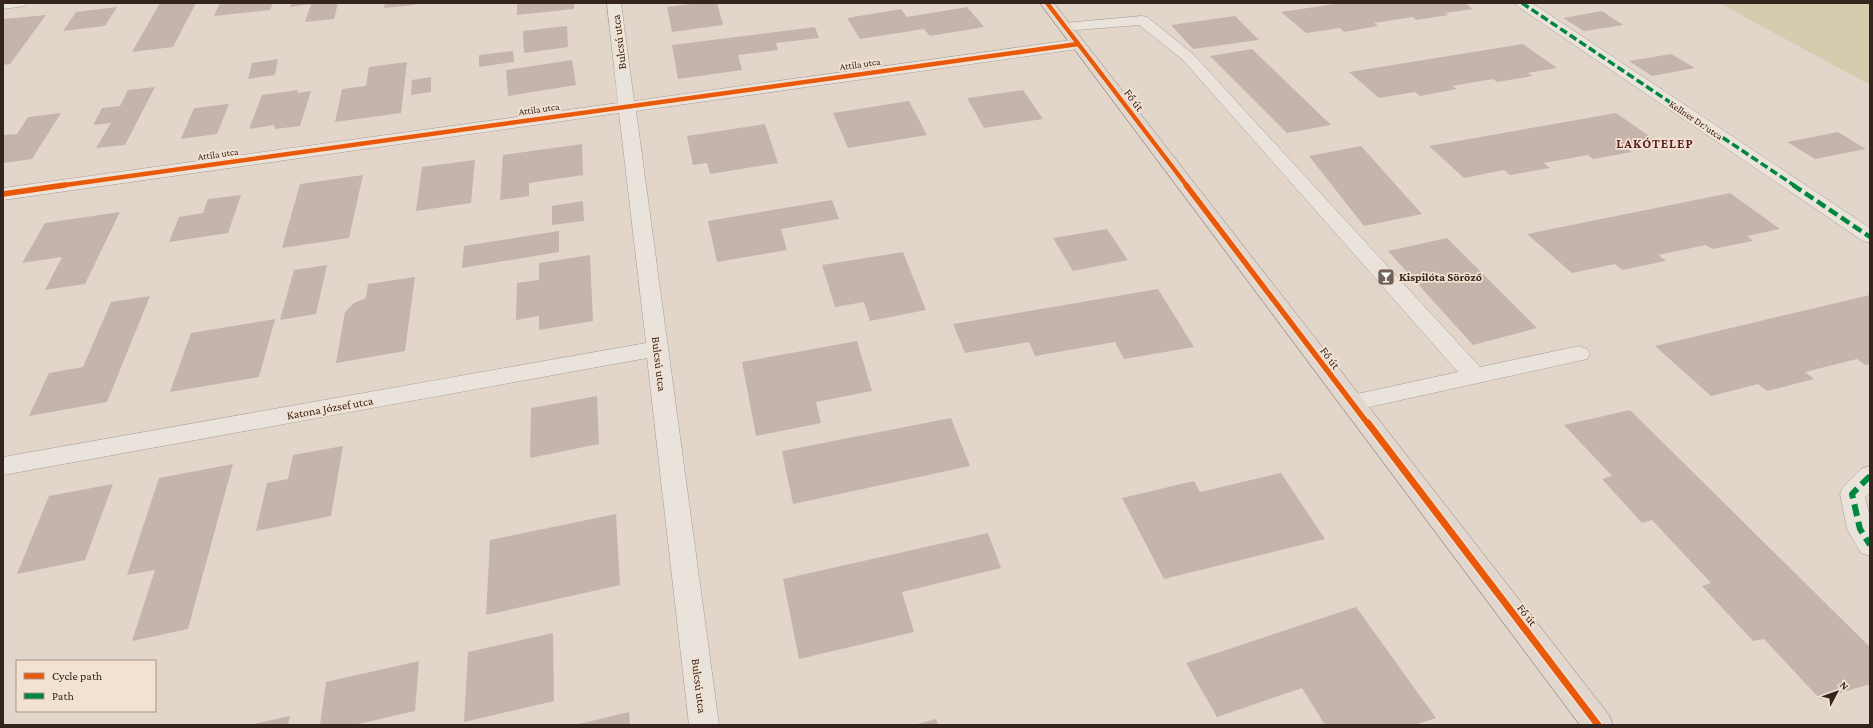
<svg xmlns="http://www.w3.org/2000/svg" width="1873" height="728" viewBox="0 0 1873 728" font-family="'Crimson Pro',serif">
<rect width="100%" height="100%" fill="#e2d6cb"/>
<!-- green -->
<path fill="#d4ccae" d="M1719,3H1870V85Z"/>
<!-- building -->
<g fill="#c5b4ac">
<path d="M160,3H196L173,47L132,52Z"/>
<path d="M220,3H273L270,10L214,16Z"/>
<path d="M292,3H338L334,19L305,22L311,4L290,7Z"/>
<path d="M385,3H416L415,5L384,8Z"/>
<path d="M517,3H574V9L517,15Z"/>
<path d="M699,3H717L723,25L672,32L667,7Z"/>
<path d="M1341,3H1465L1473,9L1445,13L1449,15L1416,20L1413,17L1374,23L1378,26L1344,32L1340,28L1306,33L1281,12Z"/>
<path d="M117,7L105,26L63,31L76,12Z"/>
<path d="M967,7L984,27L930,36L924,29L860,39L847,18L901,9L907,17Z"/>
<path d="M1602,11L1623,25L1584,31L1563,18Z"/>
<path d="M46,15L10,64L3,65V19Z"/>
<path d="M1235,16L1259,40L1193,49L1171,25Z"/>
<path d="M567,26L568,47L524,53L523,31Z"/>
<path d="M815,27L819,38L776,43L778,50L738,55L742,70L678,79L672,45Z"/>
<path d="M1523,44L1557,68L1528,73L1533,76L1497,82L1493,79L1452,86L1457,89L1420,96L1415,92L1379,98L1349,72Z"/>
<path d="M1252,49L1331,125L1287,133L1210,56Z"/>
<path d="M513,51L514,62L479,67V55Z"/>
<path d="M1671,54L1695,68L1652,76L1629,61Z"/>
<path d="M278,59L275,75L248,79L252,63Z"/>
<path d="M572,60L576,85L508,96L506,70Z"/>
<path d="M407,62L401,113L335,122L342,89L366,86L369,67Z"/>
<path d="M431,77V92L411,95L412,80Z"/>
<path d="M155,87L125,145L96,148L111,123L93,125L102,108L120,106L128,90Z"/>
<path d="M298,90L297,93L311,91L300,126L275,129L274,125L249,129L262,95Z"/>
<path d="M1023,90L1043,119L984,128L967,98Z"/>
<path d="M909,101L927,135L848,148L833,113Z"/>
<path d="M229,104L217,134L181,139L194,108Z"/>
<path d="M61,113L32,159L3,163V135L17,134L28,117Z"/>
<path d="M1616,113L1658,142L1626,148L1632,152L1593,159L1588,155L1544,163L1550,168L1510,175L1504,170L1464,178L1429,146Z"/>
<path d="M765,124L778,163L710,174L707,163L693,165L687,136Z"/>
<path d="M1838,132L1866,149L1815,159L1787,142Z"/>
<path d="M582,144L583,175L529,183V196L500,200L503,155Z"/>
<path d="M1361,146L1422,214L1364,226L1309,156Z"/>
<path d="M475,160L471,203L416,211L422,167Z"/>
<path d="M363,175L349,238L282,248L300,184Z"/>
<path d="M1730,193L1780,229L1747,236L1753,241L1712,249L1706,245L1658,255L1666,261L1622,270L1615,264L1572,273L1527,234Z"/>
<path d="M241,195L228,233L169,242L179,217L203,213L208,199Z"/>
<path d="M832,200L839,219L781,229L787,250L717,262L708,221Z"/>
<path d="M583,201L584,221L552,225V206Z"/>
<path d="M120,212L85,284L45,290L62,257L22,263L45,223Z"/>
<path d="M1107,229L1128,260L1073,271L1053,238Z"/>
<path d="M559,231V252L462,268L464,246Z"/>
<path d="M1447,238L1537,328L1473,345L1388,251Z"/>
<path d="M903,252L926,310L870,321L864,302L835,307L822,265Z"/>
<path d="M590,255L593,321L539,330V316L516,320L517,283L539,280V263Z"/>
<path d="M327,265L316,314L280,320L294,270Z"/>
<path d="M415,277L405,351L336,363L345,312L354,303L366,298L368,284Z"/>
<path d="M1158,289L1194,347L1124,359L1115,342L1035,356L1029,342L965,353L953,324Z"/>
<path d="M1870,295V364L1865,365L1857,359L1805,372L1814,379L1767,391L1758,384L1711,396L1655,346Z"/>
<path d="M150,296L107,402L29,416L49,373L83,367L111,302Z"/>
<path d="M275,319L259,377L170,392L191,333Z"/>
<path d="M857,341L872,391L816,402L821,423L756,436L742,362Z"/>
<path d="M597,396L599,444L530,458L531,408Z"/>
<path d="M1630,410L1870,647V684L1820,699L1764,639L1753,641L1702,586L1711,583L1652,520L1642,523L1602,479L1612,476L1564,425Z"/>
<path d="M951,418L970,466L793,504L782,451Z"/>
<path d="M343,446L331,516L256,531L267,483L288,479L293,455Z"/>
<path d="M233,464L188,629L132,641L155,570L127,575L159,478Z"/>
<path d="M1281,473L1325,539L1164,579L1122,498L1194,481L1200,492Z"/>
<path d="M113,484L85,560L17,574L49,496Z"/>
<path d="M616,514L620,585L486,615L490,540Z"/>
<path d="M988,533L1001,568L902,592L914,632L799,659L783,579Z"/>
<path d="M1356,607L1436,718L1415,725H1325L1302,688L1217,717L1186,663Z"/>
<path d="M553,633L554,701L464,722L468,652Z"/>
<path d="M419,661L415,711L354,725H320L326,682Z"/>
<path d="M629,712L630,725H579V724Z"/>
<path d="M290,716L288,725H253V724Z"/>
<path d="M936,719L938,725H917V724Z"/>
</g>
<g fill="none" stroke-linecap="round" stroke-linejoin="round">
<!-- minor casing -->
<g stroke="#a79c94" stroke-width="1">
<g id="minor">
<path d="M3,3H27L25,6L3,9Z"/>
<path d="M607,3H621L634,101L1078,39L1083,41L1086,44L1083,47L1078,49L636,111L719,725H689L647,358L3,475V457L646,343L619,113L3,200V188L618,103Z"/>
<path d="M1515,3H1532L1870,228V243L1863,241L1517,6Z"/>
<path d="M1142,16L1147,17L1193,54L1480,367L1579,346L1587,349L1590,354L1587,359L1351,411L1343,409L1340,403L1343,397L1458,372L1183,60L1139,25L1065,31L1060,30L1058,27L1060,24L1065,23Z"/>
<path d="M1870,466V492L1865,497L1870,517V556L1861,553L1847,529L1840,494L1843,487L1861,469Z"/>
</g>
</g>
<!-- major casing -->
<g stroke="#8c827b" stroke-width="1">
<path id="major" d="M1040,3H1054L1609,715L1613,725H1580Z"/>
</g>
<!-- minor -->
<use href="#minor" fill="#eae3dc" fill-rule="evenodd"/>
<!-- major -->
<use href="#major" fill="#e1d7ce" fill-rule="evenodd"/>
<!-- quiet-far2 -->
<path stroke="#00873e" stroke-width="3.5" stroke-dasharray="8 3.5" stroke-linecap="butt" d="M1522,3L1795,186"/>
<!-- quiet-far1 -->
<path stroke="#00873e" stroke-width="4.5" stroke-dasharray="10 4.5" stroke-linecap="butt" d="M1793,185L1870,237"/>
<!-- quiet -->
<path stroke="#00873e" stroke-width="6" stroke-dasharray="12 6" stroke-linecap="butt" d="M1870,476L1852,494L1860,529L1870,545"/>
<!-- cycleway-far2 casing -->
<g stroke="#f3e2d1" stroke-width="6">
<g id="cycleway-far2">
<path d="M1047,3L1187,186"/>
<path d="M58,186L1078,44"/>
</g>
</g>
<!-- cycleway-far1 casing -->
<g stroke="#f3e2d1" stroke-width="8">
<g id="cycleway-far1">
<path d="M1186,185L1368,424"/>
<path d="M3,194L65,185"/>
</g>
</g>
<!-- cycleway casing -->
<g stroke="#f3e2d1" stroke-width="10">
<path id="cycleway" d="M1368,423L1598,725"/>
</g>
<!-- cycleway-far2 -->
<use href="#cycleway-far2" stroke="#e8590c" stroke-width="4.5"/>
<!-- cycleway-far1 -->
<use href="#cycleway-far1" stroke="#e8590c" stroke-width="5.5"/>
<!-- cycleway -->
<use href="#cycleway" stroke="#e8590c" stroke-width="7"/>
</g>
<!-- icons -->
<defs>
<g id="bar-square" transform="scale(0.9)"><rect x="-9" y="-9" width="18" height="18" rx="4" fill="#71625b" stroke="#f3e2d1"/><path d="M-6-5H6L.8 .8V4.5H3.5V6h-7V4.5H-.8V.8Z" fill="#fff"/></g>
</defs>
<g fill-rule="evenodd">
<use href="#bar-square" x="1386" y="277"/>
</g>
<g text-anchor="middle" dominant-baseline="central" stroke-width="3.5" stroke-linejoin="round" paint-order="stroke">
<!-- far-street labels -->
<g font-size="10" fill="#34241e" stroke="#f3e2d1">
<text transform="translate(860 64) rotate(-8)">Attila utca</text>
<text transform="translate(539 109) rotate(-8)">Attila utca</text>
<text transform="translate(1696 120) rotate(34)">Kellner Dr. utca</text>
<text transform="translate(218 154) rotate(-8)">Attila utca</text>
</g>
<!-- street labels -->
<g font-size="12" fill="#34241e" stroke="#f3e2d1">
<text transform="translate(619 42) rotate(-97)">Bulcsú utca</text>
<text transform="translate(1134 100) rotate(53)">Fő út</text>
<text transform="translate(1330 358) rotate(53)">Fő út</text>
<text transform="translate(659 364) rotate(83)">Bulcsú utca</text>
<text transform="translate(330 408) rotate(-10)">Katona József utca</text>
<text transform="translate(1527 615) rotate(52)">Fő út</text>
<text transform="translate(699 686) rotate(83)">Bulcsú utca</text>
</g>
<!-- poi labels -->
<g font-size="12" font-weight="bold" fill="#34241e" stroke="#f3e2d1" text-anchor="start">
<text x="1399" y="277">Kispilóta Söröző</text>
</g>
<!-- far-district labels -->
<g font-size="13" font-weight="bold" letter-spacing="1" fill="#5e2020" stroke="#f3e2d1">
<text x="1655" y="143">LAKÓTELEP</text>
</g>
</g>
<!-- border -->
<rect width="1873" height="728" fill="none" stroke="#34241e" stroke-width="8"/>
<!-- legend -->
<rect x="16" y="660" width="140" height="52" fill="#f3e2d1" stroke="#a79689"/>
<rect x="24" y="673" width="20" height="6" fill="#e8590c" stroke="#a79689"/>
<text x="52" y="680" font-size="12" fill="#34241e">Cycle path</text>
<rect x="24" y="693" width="20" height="6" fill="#00873e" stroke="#a79689"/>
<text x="52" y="700" font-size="12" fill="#34241e">Path</text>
<!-- north arrow -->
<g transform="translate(1837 692) rotate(49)" stroke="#f3e2d1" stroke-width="3" paint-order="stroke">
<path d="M0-3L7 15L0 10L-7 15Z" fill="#34241e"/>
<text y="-6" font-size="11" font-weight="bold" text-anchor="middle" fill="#34241e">N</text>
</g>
</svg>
